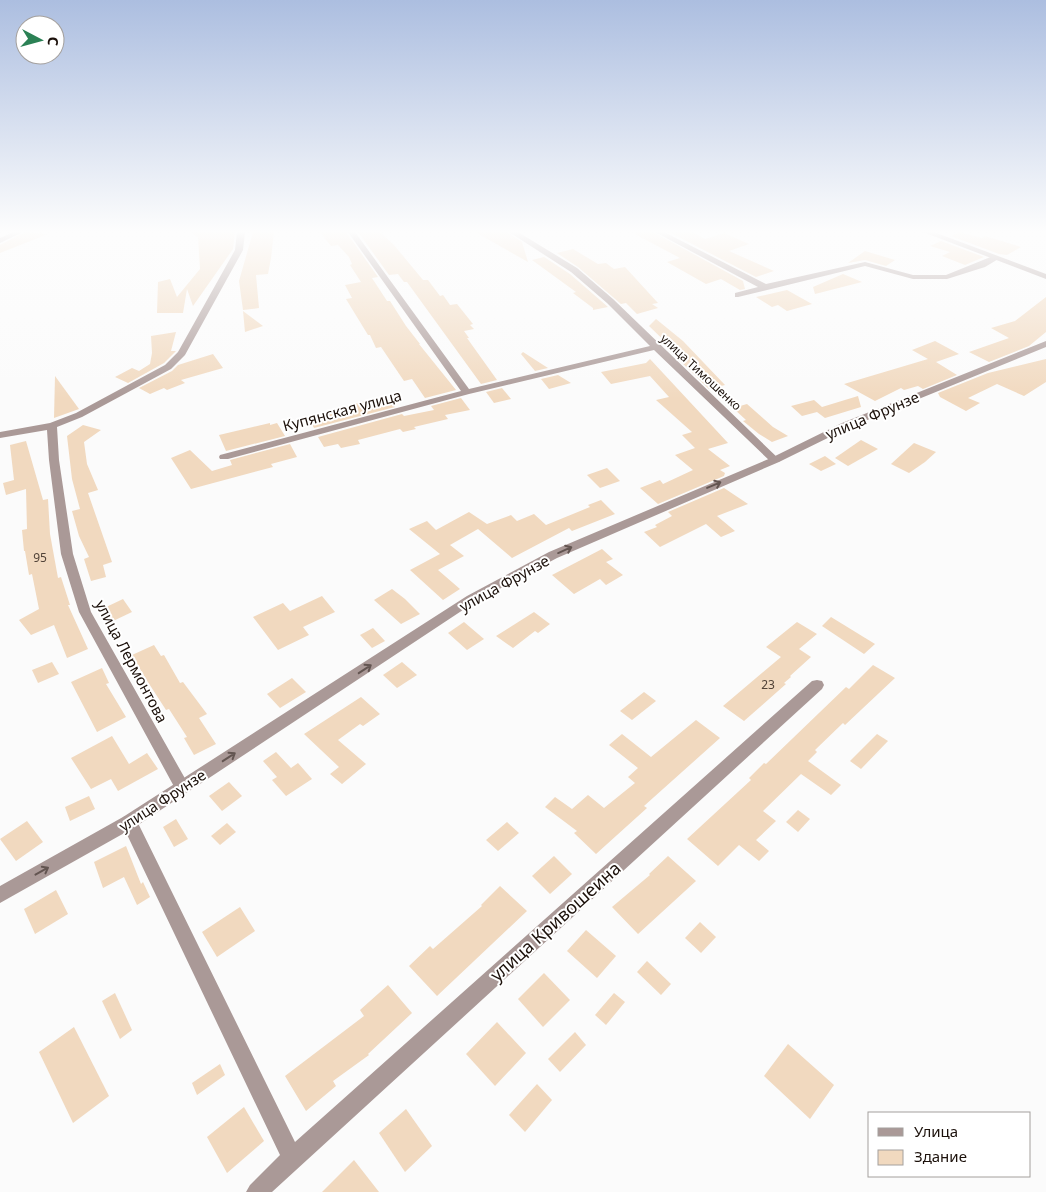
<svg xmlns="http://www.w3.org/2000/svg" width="1046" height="1192" viewBox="0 0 1046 1192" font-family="'Noto Sans',sans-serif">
<rect width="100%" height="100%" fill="#fbfbfb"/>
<!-- building -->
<g fill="#f1d9bf">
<path d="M25,232L48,234L0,253V245Z"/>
<path d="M190,232H235L233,249L193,306L187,289L183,313H157L158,282L170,279L177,297L200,269L198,237Z"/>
<path d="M253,232H274L271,258L268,274L256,275L259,308L243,310L239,281Z"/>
<path d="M320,232H346L378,277L372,278L387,301H390L406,326L420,344H419L456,390L425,398L412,379L404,381L381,347L376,348L370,335H368L346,299L352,298L345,285L361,282L350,265L352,264L349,257L338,245L331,246Z"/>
<path d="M358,232H380L394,245L423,280H428L440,296L443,295L450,305L457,304L473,324L470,325L474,329L464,331L469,338H467L497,380L481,384L407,282H404L398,274L389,275Z"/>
<path d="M475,232H507L522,242L528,262Z"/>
<path d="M631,232H653L743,281L745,289L740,290L721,279L706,284L667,262L680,258Z"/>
<path d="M669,232H693L705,239L724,233L749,244L729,251L774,271L756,277Z"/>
<path d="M960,232L982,238L985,236L1021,247L1007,255L999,254L951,236Z"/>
<path d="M941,241L984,257L965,265L942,256L950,252L930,246Z"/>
<path d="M573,249L598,264L606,263L614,269L625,267L658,303L652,304L658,308L637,314L626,303L621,304L578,267L557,253Z"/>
<path d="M865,251L895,260L886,266L865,260L848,263Z"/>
<path d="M544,257L570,274L608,307L593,310V308L573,293L576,292L532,260Z"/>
<path d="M843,274L862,282L815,294L813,287Z"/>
<path d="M787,290L812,304L787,311L778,305L772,307L756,297Z"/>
<path d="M1046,297V332L1029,346L989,362L969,352L1009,338L991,328L1015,321Z"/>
<path d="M243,311L263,326L245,332Z"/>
<path d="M656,319L683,341L725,385L709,389L676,357L680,356L649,326Z"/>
<path d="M176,332L171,351H176L164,363L128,383L115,377L132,368L139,371L150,364L152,353L151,336Z"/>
<path d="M935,341L959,354L936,362L957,375L923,389L918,386L904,390L901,388L875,401L844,384L928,359L912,350Z"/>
<path d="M523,352L548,368L535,371L521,354Z"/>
<path d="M213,354L223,368L181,380L185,383L167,390L164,388L150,394L139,388L172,371L178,365Z"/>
<path d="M650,359L728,443L708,449L730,466L720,470L725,473L724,476L658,504L640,488L660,480L663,484L693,470L675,455L695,448L682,435L692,432L656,400L669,397L650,376L611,384L601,372L646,363Z"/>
<path d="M1046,359V382L1024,396L997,384L968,398L980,403L966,411L940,397L938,393L988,373Z"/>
<path d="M558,375L571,383L549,389L541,379Z"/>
<path d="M55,376L79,409L54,418Z"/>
<path d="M502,388L511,399L494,403L486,392Z"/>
<path d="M385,396L395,407L314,428L309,418L345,410L343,407Z"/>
<path d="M858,396L861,407L825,418L817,412L802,416L791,406L814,400L822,407Z"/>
<path d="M461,398L470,410L445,415L448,419L414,427L416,429L403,432L400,429L358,440L360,444L341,448L338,444L324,447L318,437L402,414L404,416L434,410L431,406Z"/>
<path d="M747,404L773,427L788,436L772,442L759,434L743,421L746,420L733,408Z"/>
<path d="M270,423V425L277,423L285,436L226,451L219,435Z"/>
<path d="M83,425L101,430L84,442L87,464L98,490L88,493L112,562L103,565L106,577L91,581L84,559L89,557L79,536L72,511L80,509L72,479L67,436Z"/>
<path d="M861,440L878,449L848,466L835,458Z"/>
<path d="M26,441L43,500L48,499L50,534L58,578L61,577L70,605H68L88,649L67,658L54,625L31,635L19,620L39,609L32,574L29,575L25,551H24L22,530L27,529L26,489L6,495L3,483L14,480L10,445Z"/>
<path d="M914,443L936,452L925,462L909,473L891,464Z"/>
<path d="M290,444L297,457L271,464L273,467L191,489L171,458L190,450L212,471L232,465L230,460Z"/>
<path d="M825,456L836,464L821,471L809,464Z"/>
<path d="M607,468L620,481L600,488L587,475Z"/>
<path d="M724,488L748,504L717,516L735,531L721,537L706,524L660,547L644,532L657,527L655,525L672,516L668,512Z"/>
<path d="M601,500L615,514L572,531L569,528L512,558L478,529L450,545L464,556L438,570L460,589L443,600L410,570L440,554L409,529L427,521L436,530L469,512L487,524L511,515L517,521L534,514L546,525L590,507L588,505Z"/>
<path d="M602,549L613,559L606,562L623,575L606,585L600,579L574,594L552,575Z"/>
<path d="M392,589L405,599L420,614L401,624L374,600Z"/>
<path d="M322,596L335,612L303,627L309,635L278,650L253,617L283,603L290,611Z"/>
<path d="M123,599L132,612L111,622L102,609Z"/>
<path d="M534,612L550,624L538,633L535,631L513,648L496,636Z"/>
<path d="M831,617L875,644L864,654L822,626Z"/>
<path d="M464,622L484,639L467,650L448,633Z"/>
<path d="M797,622L817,634L799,649L811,657L790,676L791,677L784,683L786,684L744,721L723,706L781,657L766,647Z"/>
<path d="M373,628L385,641L372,648L360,635Z"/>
<path d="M154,645L161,656L164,655L180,683L183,682L207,714L199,718L216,744L194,755L184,738L187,737L169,709L166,710L146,679L132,655Z"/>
<path d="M52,662L59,674L38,683L32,670Z"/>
<path d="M402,662L417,675L397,688L383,675Z"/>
<path d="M873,665L895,678L845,725L843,723L815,750L817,752L808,761L841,785L831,795L801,774L763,811L776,821L756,840L769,851L759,861L739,845L718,866L687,839L751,780L749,778L764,763L766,764L846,687L849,689Z"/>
<path d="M102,668L109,683L106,684L126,717L97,732L71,682Z"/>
<path d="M292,678L306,692L280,708L267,694Z"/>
<path d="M644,692L656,701L632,720L620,711Z"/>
<path d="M361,697L380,714L363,726L360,724L338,740L366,764L342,784L330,774L339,767L304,734Z"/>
<path d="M696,720L720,738L644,806L647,808L596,854L574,833L577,831L545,807L555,797L572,809L588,795L604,808L635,783L628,777L638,768L609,745L622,734L651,757Z"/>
<path d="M877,734L888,741L861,769L850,761Z"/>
<path d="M112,736L129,764L147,753L158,769L118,791L111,779L91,789L71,758Z"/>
<path d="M276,752L291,768L298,763L312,779L286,796L272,780L277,777L263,761Z"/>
<path d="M229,782L242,796L222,811L209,796Z"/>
<path d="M89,796L95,809L70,821L65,807Z"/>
<path d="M798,810L810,819L798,832L786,822Z"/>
<path d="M176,819L188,839L174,847L163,827Z"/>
<path d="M27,821L43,842L16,861L0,839Z"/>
<path d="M507,822L519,833L498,851L486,840Z"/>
<path d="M227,823L236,832L220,845L211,836Z"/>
<path d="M126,846L141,884L143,882L150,897L137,905L124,877L103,888L94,862Z"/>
<path d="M554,856L572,874L550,894L532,876Z"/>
<path d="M668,856L696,881L638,934L612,907L650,875L649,874Z"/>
<path d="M500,886L527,911L437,996L409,966L430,946L433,949L482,906L481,905Z"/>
<path d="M56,890L68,914L35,934L24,909Z"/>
<path d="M240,907L255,931L217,957L202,932Z"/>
<path d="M700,922L716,937L701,953L685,938Z"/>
<path d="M586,930L616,956L597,978L567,951Z"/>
<path d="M647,961L671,984L661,995L637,972Z"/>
<path d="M544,973L570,1000L543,1027L518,999Z"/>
<path d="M388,985L412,1013L368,1054L369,1055L333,1081L336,1086L306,1111L285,1076L364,1016L360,1010Z"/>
<path d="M115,993L132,1030L120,1039L102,1001Z"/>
<path d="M614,993L625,1002L606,1025L595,1015Z"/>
<path d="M497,1022L526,1053L495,1086L466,1054Z"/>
<path d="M74,1027L109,1096L73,1123L39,1052Z"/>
<path d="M575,1032L586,1045L560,1072L548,1059Z"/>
<path d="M788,1044L834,1085L810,1119L764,1076Z"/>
<path d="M220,1064L225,1075L197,1095L192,1083Z"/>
<path d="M537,1084L552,1100L525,1132L509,1115Z"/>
<path d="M244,1107L264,1141L227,1173L207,1137Z"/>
<path d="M406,1109L432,1146L405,1172L379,1133Z"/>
<path d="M354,1160L379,1192H322Z"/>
</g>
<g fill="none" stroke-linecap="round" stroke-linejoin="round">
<!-- minor -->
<g fill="#aa9997" fill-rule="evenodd">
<path d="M13,232H23L0,243V238Z"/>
<path d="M237,232H245L243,250L185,355L171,369L82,417L57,427L59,460L73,554L91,612L187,782L190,787L187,792L182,793L177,792L79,612L61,554L49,460L47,430L0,438V432L50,423L76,413L165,365L178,352L235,250Z"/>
<path d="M348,232H355L469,389L650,346L607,303L571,272L509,232H518L577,268L613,299L780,460L779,462H771L654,350L469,394L228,459H220L219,457L220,455L461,391Z"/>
<path d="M655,232H664L766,284L865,262L913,275H946L993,256L1000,258L985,267L947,279H913L865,266L738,297H735V293L758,287Z"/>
<path d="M817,680L822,681L824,685L822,689L272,1192H246L250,1185L280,1155L121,822L123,817L129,815L135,817L295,1142L812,681Z"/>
</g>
<!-- tertiary -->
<g fill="#aa9997" fill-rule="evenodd">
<path d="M923,232H934L1046,274V279Z"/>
<path d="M1046,341V347L850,427L779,462L557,558L475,602L135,827L0,903V886L123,817L467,596L549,552L771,458L842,423Z"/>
</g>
</g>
<!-- one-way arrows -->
<defs><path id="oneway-shaft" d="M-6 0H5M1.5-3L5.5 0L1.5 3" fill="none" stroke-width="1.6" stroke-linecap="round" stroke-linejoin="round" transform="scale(1.25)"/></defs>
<g stroke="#635551">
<use href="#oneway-shaft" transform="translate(714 485) rotate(-23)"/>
<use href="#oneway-shaft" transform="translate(565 550) rotate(-24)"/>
<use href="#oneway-shaft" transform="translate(365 669) rotate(-33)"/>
<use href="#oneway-shaft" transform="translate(229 757) rotate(-33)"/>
<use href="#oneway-shaft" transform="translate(42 871) rotate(-29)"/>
</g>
<!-- sky -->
<linearGradient id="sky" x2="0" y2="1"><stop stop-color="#acbee0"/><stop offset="0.58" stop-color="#fdfdfd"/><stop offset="1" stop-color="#fdfdfd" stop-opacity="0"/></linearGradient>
<rect width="1046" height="399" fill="url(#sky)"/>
<g text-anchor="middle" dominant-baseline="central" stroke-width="4" stroke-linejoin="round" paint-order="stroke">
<!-- far-street labels -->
<g font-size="12" fill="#1c110b" stroke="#fff">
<text transform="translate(701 372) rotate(43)">улица Тимошенко</text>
</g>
<!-- number labels -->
<g font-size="12" fill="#514338">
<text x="40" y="557">95</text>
<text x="768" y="684">23</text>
</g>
<!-- street labels -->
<g font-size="15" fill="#1c110b" stroke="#fff">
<text transform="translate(342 410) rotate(-15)">Купянская улица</text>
<text transform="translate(872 415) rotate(-23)">улица Фрунзе</text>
<text transform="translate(504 583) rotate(-29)">улица Фрунзе</text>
<text transform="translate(132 661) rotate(62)">улица Лермонтова</text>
<text transform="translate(162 800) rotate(-33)">улица Фрунзе</text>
</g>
<!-- near-street labels -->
<g font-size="18" fill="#1c110b" stroke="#fff">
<text transform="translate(555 921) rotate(-42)">улица Кривошеина</text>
</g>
</g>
<!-- legend -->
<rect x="868" y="1112" width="162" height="65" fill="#ffffff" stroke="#a4a09d"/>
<rect x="878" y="1128" width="25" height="8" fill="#aa9997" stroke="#a4a09d"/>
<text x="914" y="1137" font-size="15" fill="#1c110b">Улица</text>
<rect x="878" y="1150" width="25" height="15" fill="#f1d9bf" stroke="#a4a09d"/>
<text x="914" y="1162" font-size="15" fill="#1c110b">Здание</text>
<!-- north arrow -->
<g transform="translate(40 40) rotate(96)"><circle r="24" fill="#ffffff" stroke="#a4a09d"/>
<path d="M0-4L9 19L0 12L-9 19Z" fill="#2b8155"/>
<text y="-8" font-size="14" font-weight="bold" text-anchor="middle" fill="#1c110b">С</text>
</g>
</svg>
